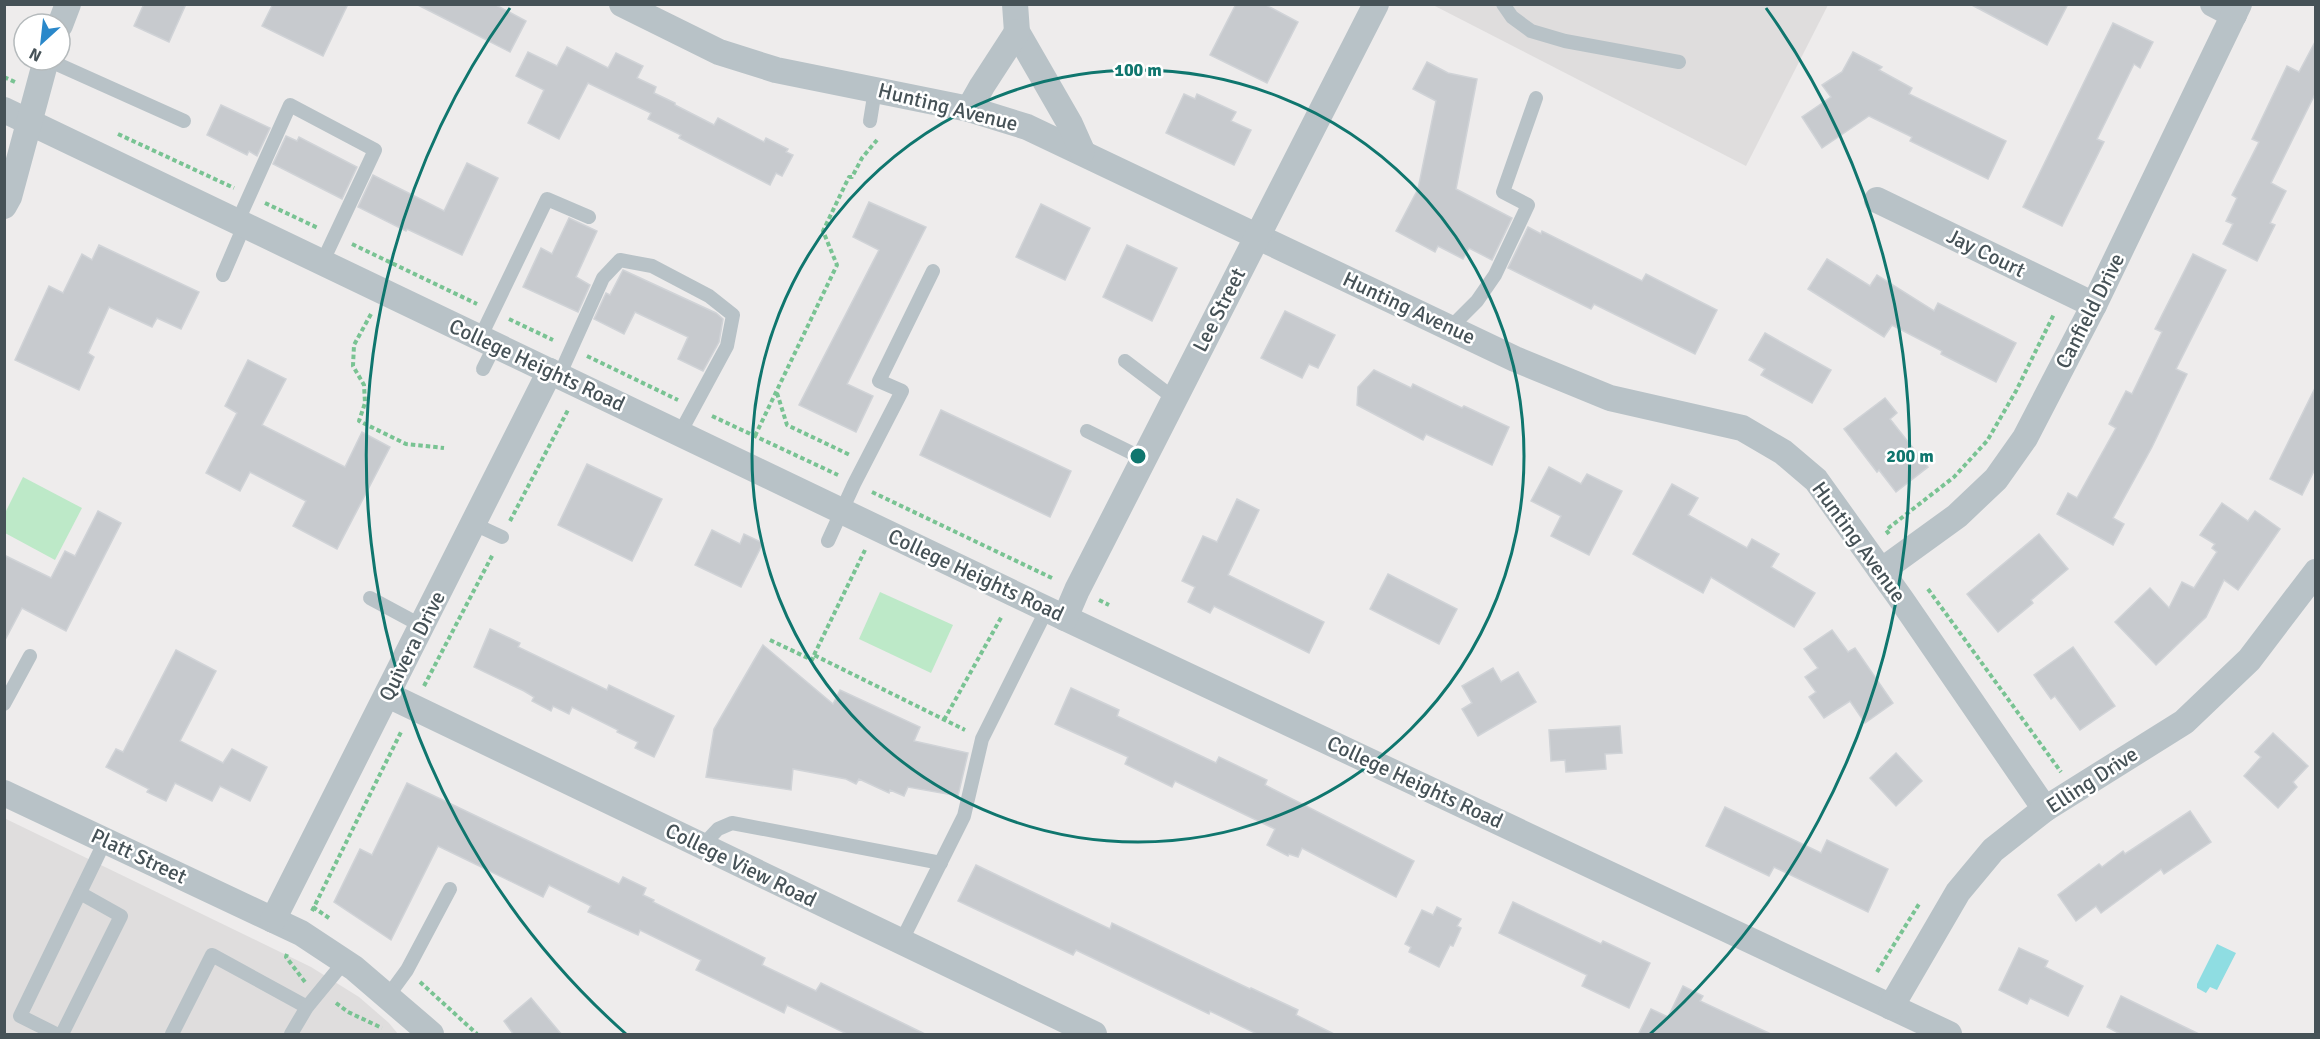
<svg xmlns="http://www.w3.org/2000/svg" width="2320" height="1039" viewBox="0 0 2320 1039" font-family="Signika,sans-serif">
<rect width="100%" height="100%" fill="#eeecec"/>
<!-- education -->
<g fill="#dfdddd">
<path d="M1433,5H1828L1746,166Z"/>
<path d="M4,818L311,967L359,997L389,1023L398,1034H5Z"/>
</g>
<!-- green -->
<g fill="#bde9c8">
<path d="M23,477L82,508L55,560L5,533V513Z"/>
<path d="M880,592L953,625L931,673L859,639Z"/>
</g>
<!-- water -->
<path fill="#8fdde2" d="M2217,944L2236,953L2217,990L2210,987L2206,993L2197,988V984Z"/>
<!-- building -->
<g fill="#c7cace" stroke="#d0d3d7" stroke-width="1.5">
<path d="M144,4H186L169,42L134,26Z"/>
<path d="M273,4H348L323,56L262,26Z"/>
<path d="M416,4H494L526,21L510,52Z"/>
<path d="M1236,4H1264L1298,22L1267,83L1210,55Z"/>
<path d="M1970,4H2068L2047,45Z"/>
<path d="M2113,23L2153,42L2140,68L2134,64L2097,139L2104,142L2062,226L2023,207Z"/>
<path d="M2316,40V92L2271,183L2286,191L2270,223L2275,225L2257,261L2223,244L2233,224L2226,221L2237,198L2232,195L2259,142L2252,139L2287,66L2299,72Z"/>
<path d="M567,47L608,68L616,53L643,66L637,78L656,87L654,93L675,103V105L714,125L718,118L764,142L766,138L788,149L786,152L793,155L782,176L776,173L770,185L679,138L681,135L648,119L651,113L588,83L559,139L528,123L544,90L516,76L528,52L557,66Z"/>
<path d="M1853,52L1882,67L1879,70L1912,88L1909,94L2006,141L1988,179L1910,141L1912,137L1869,116L1822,148L1802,117L1831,97L1822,85L1842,72Z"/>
<path d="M1427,62L1448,73L1477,79L1456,189L1512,218L1492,260L1469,248L1463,259L1438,246L1435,252L1396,231L1418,189L1436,101L1413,89Z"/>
<path d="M1184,94L1195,99L1197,94L1236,112L1231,121L1251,130L1234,165L1166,133Z"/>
<path d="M221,105L270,128L257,156L249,151L247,155L207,135Z"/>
<path d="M286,136L297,141L299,137L357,167L342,199L273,164Z"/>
<path d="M467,163L498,178L462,255L407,229L406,231L358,207L373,175L444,211Z"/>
<path d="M869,202L926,227L847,384L873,396L856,432L799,405L879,250L853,237Z"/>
<path d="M1041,204L1090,228L1065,280L1016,257Z"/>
<path d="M569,218L597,231L576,277L590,285L578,312L523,287L541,248L552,254Z"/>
<path d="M1528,227L1541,234L1542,231L1642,281L1646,274L1717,310L1695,354L1594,304L1591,309L1508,268Z"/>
<path d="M99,245L199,292L181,329L157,318L152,327L109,307L88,353L94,357L79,390L15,360L49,286L63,293L82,254L92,260Z"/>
<path d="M1127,245L1177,268L1152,321L1103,297Z"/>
<path d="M2193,254L2226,270L2176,369L2187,374L2152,447L2113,518L2124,524L2113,545L2057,514L2068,493L2077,498L2116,428L2109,424L2126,391L2132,394L2162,332L2155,329Z"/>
<path d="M1827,259L1870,286L1877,275L1934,311L1938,303L2016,343L1996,382L1941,354L1942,351L1892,325L1884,337L1808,289Z"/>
<path d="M623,270L716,313L723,319L719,342L703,371L678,359L688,337L635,312L624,334L594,319L606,293L610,295Z"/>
<path d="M1285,311L1335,335L1318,368L1309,364L1302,378L1261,358Z"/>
<path d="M1765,333L1831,370L1812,403L1761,375L1765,369L1749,360Z"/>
<path d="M248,360L286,379L262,425L345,467L362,432L390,447L337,549L293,526L306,501L250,472L240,491L206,473L237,413L225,406Z"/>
<path d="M1374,370L1411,388L1413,384L1462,408L1464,406L1509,427L1492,465L1426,434L1423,440L1357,405L1358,387Z"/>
<path d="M2316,386V467L2302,495L2270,479Z"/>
<path d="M1885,398L1897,413L1890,419L1928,467L1896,492L1879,470L1877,472L1844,429Z"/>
<path d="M941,410L1071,471L1050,517L920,455Z"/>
<path d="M587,464L662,499L632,561L558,525Z"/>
<path d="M1549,467L1581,484L1587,474L1622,491L1589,555L1551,536L1561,516L1531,501Z"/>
<path d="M1672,484L1698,498L1688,515L1747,548L1752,539L1779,554L1771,567L1815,593L1794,627L1711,577L1703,593L1633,554Z"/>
<path d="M1237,499L1259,510L1228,575L1324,622L1309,653L1214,606L1210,613L1188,602L1195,587L1182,581L1203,536L1217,542Z"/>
<path d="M2222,503L2248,521L2255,511L2280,529L2238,590L2224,580L2206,617L2156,665L2115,622L2150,588L2169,608L2182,582L2194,588L2217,552L2212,548L2215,544L2200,535Z"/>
<path d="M98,511L121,523L66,631L22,608L4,642V555L51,578L65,551L75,556Z"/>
<path d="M712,530L740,544L744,534L763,543L741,587L695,565Z"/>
<path d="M2039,534L2068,569L2031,600L2033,603L1998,632L1967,594Z"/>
<path d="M1388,574L1457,609L1439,644L1370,609Z"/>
<path d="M490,629L520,643L518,647L607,690L609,685L674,716L654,757L635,748L638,742L617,732L618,730L572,707L569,714L553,706L551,711L532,701L534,697L524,691L474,667Z"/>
<path d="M1832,630L1848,652L1855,648L1893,703L1865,723L1850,701L1824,718L1809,697L1816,692L1805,677L1818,668L1804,649Z"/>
<path d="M763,645L833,704L840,690L920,727L914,741L968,753L958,796L908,787L904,796L890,790L889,793L859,779L856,784L846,779L793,769L791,790L706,777L714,729Z"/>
<path d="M2073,647L2115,706L2080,730L2055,696L2051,699L2034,675Z"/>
<path d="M176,650L216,671L180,741L223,763L232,749L267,767L250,801L220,786L212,801L175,783L166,801L147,792L149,789L106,767L116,749L123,752Z"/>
<path d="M1493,668L1501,682L1518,672L1536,702L1478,736L1462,709L1472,703L1462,686Z"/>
<path d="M1071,688L1119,710L1117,716L1216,763L1219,757L1267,780L1265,785L1414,861L1396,897L1302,848L1298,857L1289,854L1288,856L1267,845L1275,829L1175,781L1172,787L1125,764L1128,757L1055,724Z"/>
<path d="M1620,726L1622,753L1605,754L1606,769L1566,772L1565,760L1551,761L1549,730Z"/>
<path d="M2273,733L2308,766L2293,782L2297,787L2278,808L2244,776L2261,757L2255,752Z"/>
<path d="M1896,753L1922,781L1896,806L1870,778Z"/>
<path d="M407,783L619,884L623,877L646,888L643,895L654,900L653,902L765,958L762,965L816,991L821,983L927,1035H849L787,1005L784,1013L696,970L701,960L640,930L638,935L588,912L591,906L549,885L543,897L438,846L391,940L334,902L360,849L372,855Z"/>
<path d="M1725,807L1821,853L1827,840L1888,869L1868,912L1774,867L1769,876L1706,846Z"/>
<path d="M2190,811L2211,842L2164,874L2161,869L2101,913L2096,906L2076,921L2058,895L2099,864L2102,867L2123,851L2125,854Z"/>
<path d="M976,865L1110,929L1112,923L1250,989L1251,988L1298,1010L1296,1015L1336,1035H1259L1210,1011L1209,1014L1076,950L1073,955L1007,924L958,901Z"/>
<path d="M1513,902L1601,944L1603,941L1650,963L1629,1008L1582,986L1587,975L1499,933Z"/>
<path d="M1437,907L1461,919L1457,926L1461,928L1453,946L1450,945L1439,967L1409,952L1411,947L1405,944L1422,910L1433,915Z"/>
<path d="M2019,948L2048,961L2045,967L2083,986L2068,1016L2030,998L2027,1004L1999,990Z"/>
<path d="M1683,986L1703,996L1700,1001L1773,1035H1638L1651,1009L1668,1017Z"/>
<path d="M2121,996L2201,1035H2122L2107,1027Z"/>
<path d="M531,998L562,1035H514L504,1021Z"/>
</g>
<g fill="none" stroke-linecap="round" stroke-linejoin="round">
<!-- path -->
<g stroke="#79c393" stroke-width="4" stroke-dasharray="4.5 3" stroke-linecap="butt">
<path d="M4,77L15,82"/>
<path d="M118,134L234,188"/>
<path d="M265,203L318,228"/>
<path d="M352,244L477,304"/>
<path d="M371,314L354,345L353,366L364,385L365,403L359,421L406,444L444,448"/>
<path d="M509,319L553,340"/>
<path d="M587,356L678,400"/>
<path d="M777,393L787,425L850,455"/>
<path d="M712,416L838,475"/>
<path d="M755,436L837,265L823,231L849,177H852L862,158L877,140"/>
<path d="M872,492L1054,579"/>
<path d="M510,521L568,410"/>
<path d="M1889,534L1886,530L1954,477L1987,441L2016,391L2054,314"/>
<path d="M1928,589L2061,772"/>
<path d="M1099,600L1109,605"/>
<path d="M770,640L812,660L814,655L965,730"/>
<path d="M814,655L865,550"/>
<path d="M424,686L493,554"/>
<path d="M944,720L1002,616"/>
<path d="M313,907L329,918"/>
<path d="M312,911L402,730"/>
<path d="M287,954L286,957L305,982"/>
<path d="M1877,972L1919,904"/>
<path d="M420,982L477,1034"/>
<path d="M336,1003L348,1012L382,1028"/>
</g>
<!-- lane -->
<g stroke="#b8c2c7" stroke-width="14">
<path d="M1503,4L1512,17L1531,31L1565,41L1679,62"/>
<path d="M48,60L184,121"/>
<path d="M870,121L875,90"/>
<path d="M237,223L290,105L375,150L322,263"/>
<path d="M223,275L244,226"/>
<path d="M1450,328L1477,301L1495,275L1528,205L1503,192L1536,98"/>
<path d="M480,338L547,199L589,217"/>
<path d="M1125,361L1175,399"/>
<path d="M483,369L495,345"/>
<path d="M559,376L603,278L620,260L652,266L709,296L733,315L727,346L680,433"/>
<path d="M1087,431L1144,459"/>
<path d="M474,524L502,537"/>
<path d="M828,541L854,484L902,391L879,381L933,271"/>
<path d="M370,598L422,626"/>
<path d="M4,704L30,656"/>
<path d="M702,846L718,829L732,823L941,863"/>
<path d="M901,942L964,816L982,739L1047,609"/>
<path d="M388,996L407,970L450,889"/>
<path d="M56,1034L20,1016L105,841"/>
<path d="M62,1034L121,916L80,893"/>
<path d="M172,1034L212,955L307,1007"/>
<path d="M291,1034L307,1007L344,962"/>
</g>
<!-- street -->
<g stroke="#b8c2c7" stroke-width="26">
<path d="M622,4L719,52L776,70L969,109L1027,127L1515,359L1610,398L1742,428L1783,452L1816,480L1901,599L2045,809"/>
<path d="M1015,4L1017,32L1070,124L1082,151"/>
<path d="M2213,4L2234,15"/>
<path d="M60,25L68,4"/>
<path d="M969,109L982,86L1017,32"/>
<path d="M4,110L1065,618L1949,1034"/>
<path d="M1877,200L2094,305"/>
<path d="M4,206L9,197L46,60"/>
<path d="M1881,571L1957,516L1996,479L2025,438L2094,305L2239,4"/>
<path d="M1065,618L1077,590L1376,4"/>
<path d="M388,695L1094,1034"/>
<path d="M4,793L301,933L354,968L431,1034"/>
<path d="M273,920L550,371"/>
<path d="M1891,1007L1958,892L1993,850L2045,809L2184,722L2249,660L2316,572"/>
</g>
</g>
<!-- distance rings -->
<g fill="none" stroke="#0f766e" stroke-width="3">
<circle cx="1138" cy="456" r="386"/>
<path d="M626 1034A772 772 0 0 1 510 8M1766 8A772 772 0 0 1 1650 1034"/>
</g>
<g text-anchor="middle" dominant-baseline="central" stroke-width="5" stroke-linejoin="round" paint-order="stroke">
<!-- street labels -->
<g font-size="21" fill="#465257" stroke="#fff">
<text transform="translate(948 107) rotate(14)">Hunting Avenue</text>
<text transform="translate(1986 253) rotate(26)">Jay Court</text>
<text transform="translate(1409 308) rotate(25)">Hunting Avenue</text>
<text transform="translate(1219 310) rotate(-63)">Lee Street</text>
<text transform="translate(2090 311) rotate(-63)">Canfield Drive</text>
<text transform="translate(537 365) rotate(25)">College Heights Road</text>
<text transform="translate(1859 542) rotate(54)">Hunting Avenue</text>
<text transform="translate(976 575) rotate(25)">College Heights Road</text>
<text transform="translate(412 646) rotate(-63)">Quivera Drive</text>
<text transform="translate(2092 780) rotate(-33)">Elling Drive</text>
<text transform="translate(1415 782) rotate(25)">College Heights Road</text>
<text transform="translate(139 856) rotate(25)">Platt Street</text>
<text transform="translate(741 865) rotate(26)">College View Road</text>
</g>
</g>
<circle cx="1138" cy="456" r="9" fill="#0f766e" stroke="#fff" stroke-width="3"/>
<g font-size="18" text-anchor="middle" font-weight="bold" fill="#0f766e" stroke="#fff" stroke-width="5" stroke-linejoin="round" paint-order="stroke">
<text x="1138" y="76">100 m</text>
<text x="1910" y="462">200 m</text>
</g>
<!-- border -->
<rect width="2320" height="1039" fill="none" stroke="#465257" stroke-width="12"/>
<!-- north arrow -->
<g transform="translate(42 42) rotate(207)"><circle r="28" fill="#ffffff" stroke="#b5babc" stroke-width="1.5"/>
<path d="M0-4.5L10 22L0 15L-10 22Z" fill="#2a88ca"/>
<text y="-9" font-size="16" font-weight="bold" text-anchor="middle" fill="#465257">N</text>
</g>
</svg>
